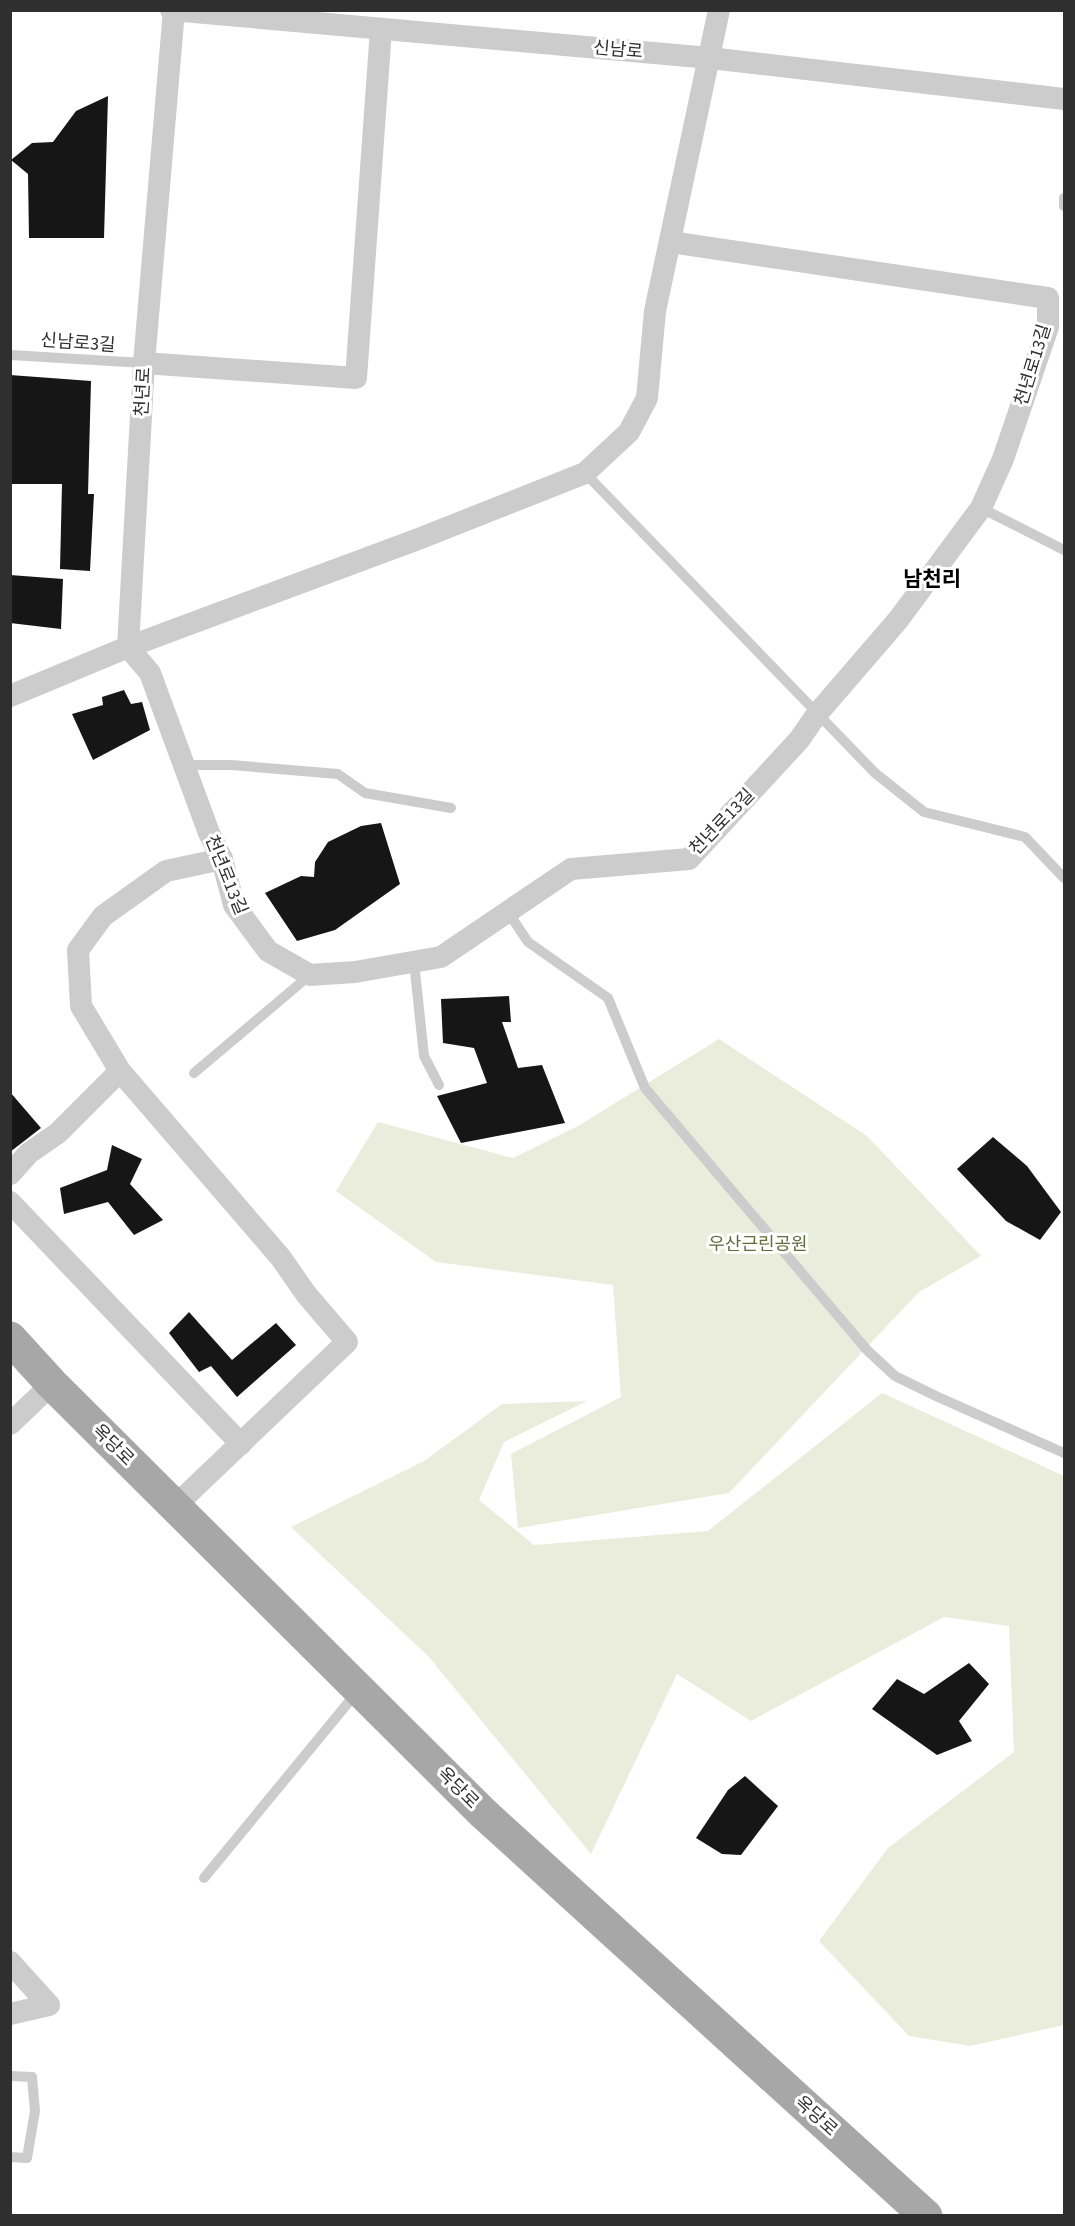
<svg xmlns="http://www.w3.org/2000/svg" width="1075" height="2226" viewBox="0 0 1075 2226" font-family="'Source Sans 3','Noto Sans KR',sans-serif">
<rect width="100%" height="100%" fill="#fff"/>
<!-- green -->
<g fill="#eaeddc">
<path d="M719,1039L867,1136L981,1256L919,1292L729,1493L518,1528L511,1454L621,1397L613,1285L436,1262L336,1191L378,1122L513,1158L578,1126Z"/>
<path d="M882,1393L1064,1476V2025L970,2046L909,2036L819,1941L888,1848L1014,1752L1009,1626L944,1617L751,1721L677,1674L591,1854L429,1657L291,1527L424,1461L502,1404L587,1401L504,1442L479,1500L534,1545L708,1531Z"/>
</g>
<!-- building -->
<g fill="#161616">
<path d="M108,96L104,238H29L28,174L11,160L32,143L53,142L76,111Z"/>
<path d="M10,375L91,381L88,494H94L90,571L60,569L62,484H10Z"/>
<path d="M10,575L63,579L61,629L10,623Z"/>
<path d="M124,690L131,704L142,702L150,730L93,760L72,714L103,705L102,697Z"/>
<path d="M381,823L400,884L335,930L297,941L265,893L301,876L314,877L315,862L328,842L361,826Z"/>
<path d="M509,996L511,1022H502L518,1068L542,1065L565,1123L461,1143L437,1096L487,1083L474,1048L443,1043L441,999Z"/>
<path d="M10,1092L41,1128L10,1152Z"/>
<path d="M993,1137L1027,1166L1061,1212L1040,1240L1006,1221L957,1169Z"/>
<path d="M112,1145L142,1159L130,1184L163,1220L134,1235L108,1202L64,1214L60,1188L107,1170Z"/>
<path d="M189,1312L232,1360L276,1323L296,1345L237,1397L211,1366L199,1372L169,1333Z"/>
<path d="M969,1663L989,1684L959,1721L972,1741L937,1755L872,1709L897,1679L924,1694Z"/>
<path d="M745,1776L778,1806L741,1855L722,1854L696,1838L728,1790Z"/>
</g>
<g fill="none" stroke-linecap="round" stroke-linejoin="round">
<!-- service -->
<g stroke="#ccc" stroke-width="10">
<path d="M1064,206V198"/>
<path d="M10,355L144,363"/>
<path d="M585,473L875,773L924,812L1025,837L1064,878"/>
<path d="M981,508L1064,550"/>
<path d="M185,765H231L338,774L365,793L451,808"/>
<path d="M508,912L528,942L608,998L645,1088L867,1350L895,1376L938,1397L1064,1453"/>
<path d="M414,962L424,1056L439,1085"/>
<path d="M194,1073L310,975"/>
<path d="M204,1878L357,1692"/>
<path d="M10,2076L32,2077L35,2111L27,2158L10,2157"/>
</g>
<!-- minor -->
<g stroke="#ccc" stroke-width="22">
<path d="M171,10L710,58L1064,99"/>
<path d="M670,242L1048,298V327L1003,459L981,508L898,620L817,714L799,740L689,859L571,869L441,957L355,972L310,975L268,951L234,905L222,859L209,833L150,673L128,647L421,538L585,473L629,432L647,398L655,311L719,10"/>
<path d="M144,363L356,378L381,29"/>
<path d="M10,696L128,647L144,363L174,10"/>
<path d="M10,1174L29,1153L58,1133L120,1071"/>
<path d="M10,1202L241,1444"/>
<path d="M10,1424L52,1384"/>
<path d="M175,1506L347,1342L306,1294L281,1258L120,1071L81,1006L78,950L103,916L166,871L222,859"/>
<path d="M10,1962L49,2005L10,2014"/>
</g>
<!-- primary -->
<path stroke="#a7a7a7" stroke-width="33" d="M10,1338L52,1384L483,1813L926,2216"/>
</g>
<g text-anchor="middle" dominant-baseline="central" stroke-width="6" stroke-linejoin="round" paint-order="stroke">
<!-- street labels -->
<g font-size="18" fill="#2f2f2f" stroke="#fff">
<text transform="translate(618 50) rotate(5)">신남로</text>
<text transform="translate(78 343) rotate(4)">신남로3길</text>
<text transform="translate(1033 365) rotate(-73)">천년로13길</text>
<text transform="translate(143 392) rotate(-87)">천년로</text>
<text transform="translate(722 822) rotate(-46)">천년로13길</text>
<text transform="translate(226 875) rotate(68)">천년로13길</text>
<text transform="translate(113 1445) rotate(45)">옥당로</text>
<text transform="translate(458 1788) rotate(45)">옥당로</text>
<text transform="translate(816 2116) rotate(42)">옥당로</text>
</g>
<!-- park labels -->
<g font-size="18" fill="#606e3a" stroke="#fff">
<text x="758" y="1244">우산근린공원</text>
</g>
<!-- quarter labels -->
<g font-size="21" font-weight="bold" fill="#000" stroke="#fff">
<text x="932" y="579">남천리</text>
</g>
</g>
<!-- border -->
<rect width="1075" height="2226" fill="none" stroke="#2f2f2f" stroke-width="24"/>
</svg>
